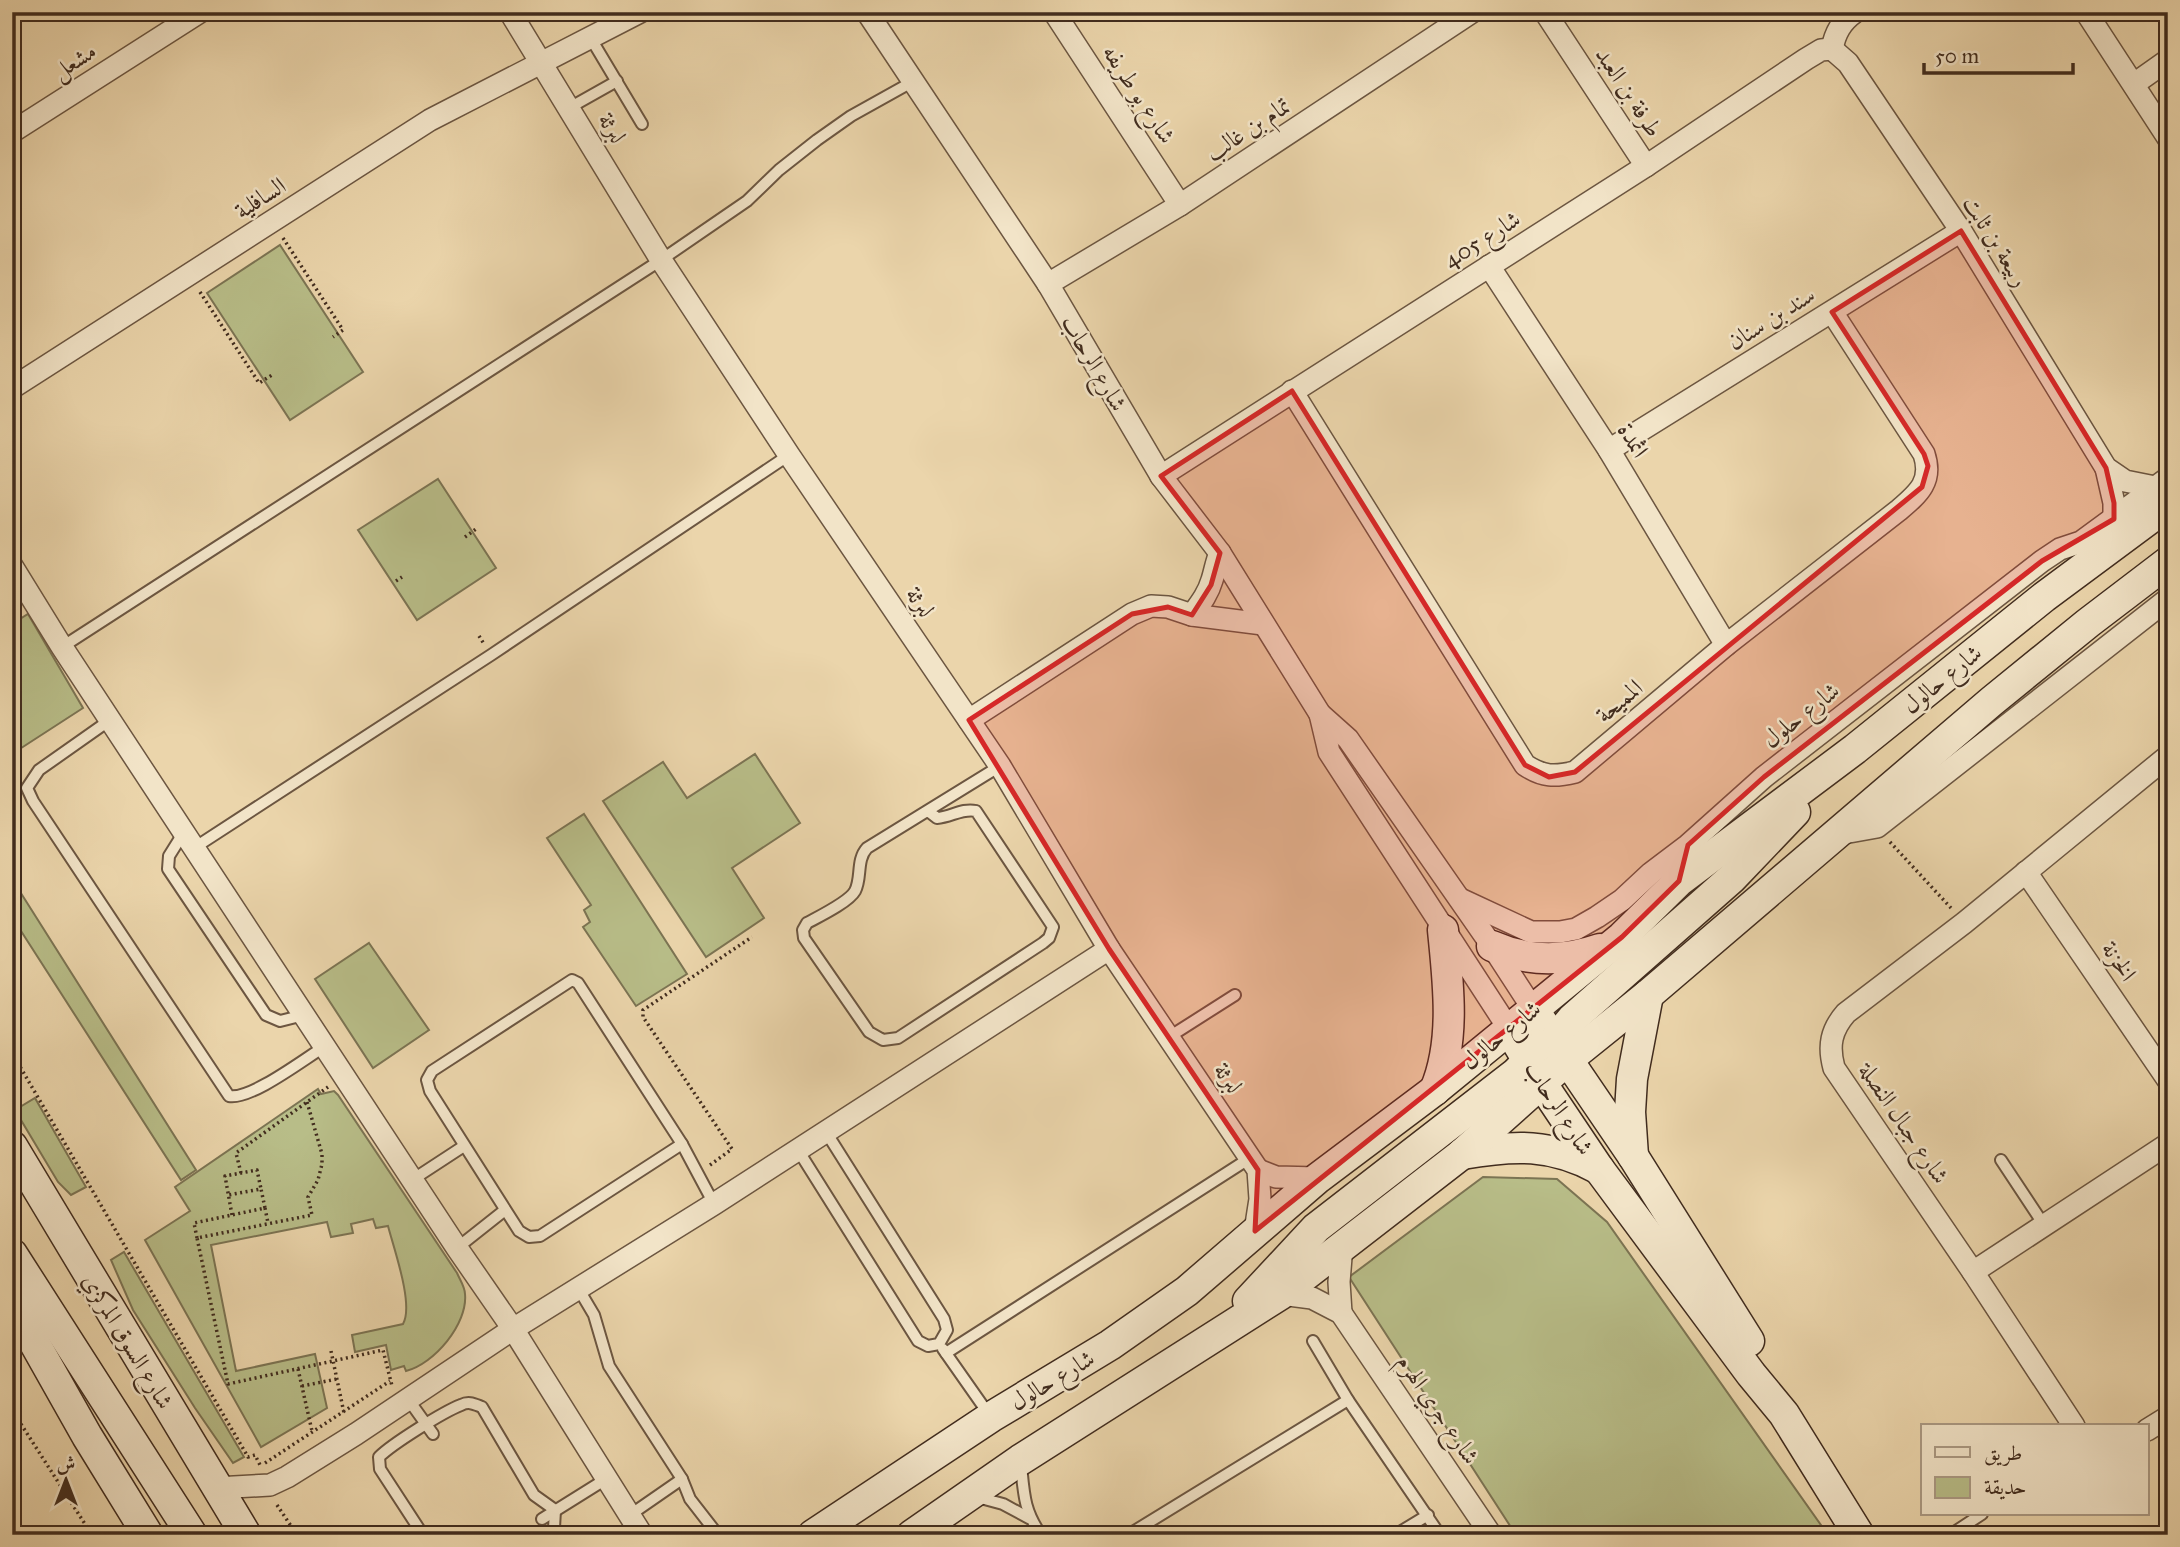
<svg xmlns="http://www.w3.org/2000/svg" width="2180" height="1547" viewBox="0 0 2180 1547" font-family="'IM FELL Great Primer',Amiri,serif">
<rect width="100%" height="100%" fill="#ebd5ab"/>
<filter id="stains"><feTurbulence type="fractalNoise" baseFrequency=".00286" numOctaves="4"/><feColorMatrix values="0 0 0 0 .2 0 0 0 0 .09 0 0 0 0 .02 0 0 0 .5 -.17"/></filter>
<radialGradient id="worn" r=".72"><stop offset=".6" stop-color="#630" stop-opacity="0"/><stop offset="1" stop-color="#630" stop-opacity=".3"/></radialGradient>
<!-- green -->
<g fill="#b8bd88" stroke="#7c7453" stroke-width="2">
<path d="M280,245L363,372L290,420L207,293Z"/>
<path d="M438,479L496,568L417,620L358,530Z"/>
<path d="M28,614L83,708L12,754V624Z"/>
<path d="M755,754L800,823L732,868L764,918L706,957L603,801L663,762L687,798Z"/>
<path d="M584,814L687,974L636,1006L583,927L590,922L584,910L591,905L547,838Z"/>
<path d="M12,879L196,1170L181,1180L12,917Z"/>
<path d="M369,943L429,1030L373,1068L315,979Z"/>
<path d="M318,1089L321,1094L334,1091L338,1095L457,1273C460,1280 465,1287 465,1294C468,1324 434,1364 406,1371L404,1366L391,1370L386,1345L355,1352L352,1335L403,1324C414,1305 394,1249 388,1226L376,1228L373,1219L351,1224L353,1233L331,1237L327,1222L211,1245L236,1371L315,1354L327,1408L261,1447L145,1240L190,1211L175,1187Z"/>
<path d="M35,1098L86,1187L71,1195L58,1182L15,1110Z"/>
<path d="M1483,1177L1557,1179L1607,1222L1828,1535H1516L1349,1277Z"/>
<path d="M124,1252L244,1457L233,1463L195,1408L133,1310L111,1260Z"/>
</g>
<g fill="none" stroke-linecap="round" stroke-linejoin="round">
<!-- lane casing -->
<g stroke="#6c5641" stroke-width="14">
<g id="lane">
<path d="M590,37L642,124"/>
<path d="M569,108L617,81"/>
<path d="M62,647L661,260L747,201L779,170L817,140L851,116L912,82"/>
<path d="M110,720L39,770L27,788L33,801L229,1096C251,1100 304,1059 324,1047"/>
<path d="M928,811L937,818C951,817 962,808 976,811L1053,927L1049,938L1043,943L898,1038L883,1040L869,1032L804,938L803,930L807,923C818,917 849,902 855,891C862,878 856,860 867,848L1000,766"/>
<path d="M184,832L169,856L168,869L266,1015L280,1021L304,1015"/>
<path d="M194,848L491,655L789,455"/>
<path d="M572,980L578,983L682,1144L540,1236L529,1237L519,1231L430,1091L427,1080L432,1071Z"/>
<path d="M1169,1037L1235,995"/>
<path d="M682,1144L714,1204"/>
<path d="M798,1150L918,1341L928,1346L939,1344L947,1330L944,1319L826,1132"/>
<path d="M2001,1160L2044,1225"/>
<path d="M412,1180L464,1146"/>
<path d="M457,1248L505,1210"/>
<path d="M578,1288L594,1315L609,1366L682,1479L690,1499L718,1535"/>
<path d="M1313,1341L1348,1400L1440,1535"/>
<path d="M943,1349L990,1416"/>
<path d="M946,1353L1250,1158"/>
<path d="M408,1399L433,1434"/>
<path d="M1021,1465C1024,1495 1024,1510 1041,1535"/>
<path d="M977,1497L1003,1504L1029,1518"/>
<path d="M630,1515L682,1479"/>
<path d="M542,1519L606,1479"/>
<path d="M423,1535L380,1469L379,1457C392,1444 443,1412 461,1405C469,1401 474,1404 482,1407L534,1495L555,1510L554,1528L556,1535"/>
<path d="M1128,1535L1348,1400"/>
<path d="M1395,1535L1428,1515"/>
<path d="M1950,1535L1982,1514"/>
</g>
</g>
<!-- street casing -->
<g stroke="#6c5641" stroke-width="24">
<g id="street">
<path d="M510,12L661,260L789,455L1000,766L1109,949L1258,1170L1260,1199L1255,1231"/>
<path d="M867,12L1048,284L1161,476L1220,553L1320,714L1348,739L1492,946L1533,1009"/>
<path d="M1054,12L1180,205"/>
<path d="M1545,12L1646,166"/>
<path d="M2086,12L2168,138"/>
<path d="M1832,49L1848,63L1961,231L2106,468L2125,481L2155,487"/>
<path d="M1832,49C1835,33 1841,22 1855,12"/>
<path d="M2134,84L2168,60"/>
<path d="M12,132L200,12"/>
<path d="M1489,266L1609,450L1726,645"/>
<path d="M1048,284L1180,205L1472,12"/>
<path d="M12,388L430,120L640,12"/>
<path d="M1292,391L1525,765C1543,777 1555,777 1575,772L1726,645L1899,510C1919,493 1933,481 1924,454L1832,312"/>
<path d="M1609,450L1961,231"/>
<path d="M2106,468L2114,503V519"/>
<path d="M1161,476L1646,166L1806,59L1821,50L1832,49"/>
<path d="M12,566L62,647L457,1248L513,1329L642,1535"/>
<path d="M1192,615C1200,604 1208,594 1212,580C1215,571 1216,562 1220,553"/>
<path d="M1320,714L1329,752L1509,1029"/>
<path d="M969,720L1132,614L1151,606L1168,607L1192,615L1263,624"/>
<path d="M1838,834L1877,827L2168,599"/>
<path d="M2026,872L2168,1080"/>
<path d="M1460,899L1531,932H1560L1576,929L1597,917L1622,900L1651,873L1688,845L1764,777L2042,561L2060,549L2081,542L2168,478"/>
<path d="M1258,1170L1276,1177L1318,1178"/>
<path d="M1973,1272L2168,1144"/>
<path d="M1281,1294L1312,1298L1341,1313L1491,1535"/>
<path d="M1341,1313L1339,1282L1342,1245"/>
<path d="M2074,1426L1973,1272L1834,1068C1828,1046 1831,1030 1846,1013L1964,923L2168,756"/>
<path d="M2147,1430L2168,1417"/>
<path d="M216,1488L270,1485L287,1477L356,1434L513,1329L714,1204L1109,949"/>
</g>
</g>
<!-- secondary casing -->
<g stroke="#412c1e" stroke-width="33">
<g id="secondary">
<path d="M1492,946C1528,962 1563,962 1600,949"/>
<path d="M1533,1009L1633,1156L1749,1341"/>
<path d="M1509,1029L1542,1084L1599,1169L1751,1374L1784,1414L1859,1535"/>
<path d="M1547,1060L1553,1042L1572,1019L1732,878L1795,812"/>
<path d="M1435,1090C1456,1041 1448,981 1443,930"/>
<path d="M12,1146L246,1535"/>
<path d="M1462,1154C1514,1145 1551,1143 1599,1169"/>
<path d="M1633,1156L1630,1112L1632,1079L1648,995"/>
<path d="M12,1254L192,1535"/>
<path d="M1248,1301L1316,1228L1516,1073L1528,1061L1534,1044"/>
<path d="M12,1303L87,1436L148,1535"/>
<path d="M813,1535L991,1417L1110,1345L1187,1291L1318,1178L1435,1090L1622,937L1679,881L1855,749L2044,597L2168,505"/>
<path d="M912,1535L1020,1460L1281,1294L1462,1154L1566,1061L1648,995L1992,701L2088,623L2168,562"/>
</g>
</g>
<!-- path -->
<g stroke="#412c1e" stroke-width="3.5" stroke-dasharray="2 3.5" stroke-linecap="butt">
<path d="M283,238L343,330L333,337"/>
<path d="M200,292L259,383L272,375"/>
<path d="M465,537L476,529"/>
<path d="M396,581L402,577"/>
<path d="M479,636L484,644"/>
<path d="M1890,842L1951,908"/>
<path d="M12,1053L248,1457L255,1455L260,1465"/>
<path d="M307,1102L322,1154V1164L318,1180L308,1197L312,1215L197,1238L228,1384L383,1350L392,1386"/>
<path d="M710,1165L732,1149L643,1017V1010L752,937"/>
<path d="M241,1173L236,1153L328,1087"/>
<path d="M265,1208L268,1223"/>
<path d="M232,1215L225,1176L257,1170L261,1189"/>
<path d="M197,1238L194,1223L265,1208L261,1189L228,1195"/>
<path d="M331,1351L344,1413"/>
<path d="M298,1369L312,1431"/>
<path d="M302,1386L337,1379"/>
<path d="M12,1410L92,1535"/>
<path d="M265,1463L390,1381"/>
<path d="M277,1505L297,1535"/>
</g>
<!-- lane -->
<use href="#lane" stroke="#f2e4c8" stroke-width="10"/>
<!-- street -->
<use href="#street" stroke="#f2e4c8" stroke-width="21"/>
<!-- secondary -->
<use href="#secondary" stroke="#f2e4c8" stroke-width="30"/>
</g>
<!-- marked area -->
<path fill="#d62828" fill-opacity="0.2" stroke="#d62828" stroke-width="5" stroke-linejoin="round" d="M1961,231L2106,468L2114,503V519L2042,561L1764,777L1688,845L1679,881L1622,937L1255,1231L1258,1170L1109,949L969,720L1132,614L1168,607L1192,615L1211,585L1220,553L1161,476L1292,391L1525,765L1549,777L1575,772L1922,487L1928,466L1924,454L1832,312Z"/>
<g text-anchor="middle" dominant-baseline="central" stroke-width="5" stroke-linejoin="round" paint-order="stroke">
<!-- street labels -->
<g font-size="24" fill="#412c1e" stroke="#f2e4c8">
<text transform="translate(74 61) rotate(-33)">مشعل</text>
<text transform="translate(1629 92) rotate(57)">طرفة بن العبد</text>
<text transform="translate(1139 94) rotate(57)">شارع بو طريفه</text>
<text transform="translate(612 128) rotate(59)">لبرثة</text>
<text transform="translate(1248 129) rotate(-33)">تمام بن غالب</text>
<text transform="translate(260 198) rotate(-33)">السافلية</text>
<text transform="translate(1482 239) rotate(-32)">شارع 405</text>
<text transform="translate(1996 241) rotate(58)">ربيعة بن ثابت</text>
<text transform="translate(1771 318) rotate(-32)">سند بن سنان</text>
<text transform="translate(1094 363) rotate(60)">شارع الرحاب</text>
<text transform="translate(1633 440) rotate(58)">اثمدة</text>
<text transform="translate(920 602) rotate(56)">لبرثة</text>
<text transform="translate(1942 679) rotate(-39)">شارع حالول</text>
<text transform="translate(1619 701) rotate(-40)">المميحة</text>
<text transform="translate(1801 715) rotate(-38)">شارع حلول</text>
<text transform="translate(2119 961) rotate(56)">الخزنة</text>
<text transform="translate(1501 1035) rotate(-39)">شارع حالول</text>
<text transform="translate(1228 1078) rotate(56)">لبرثة</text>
<text transform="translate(1559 1108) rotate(57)">شارع الرحاب</text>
<text transform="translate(1904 1123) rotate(56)">شارع جبال النصلة</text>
<text transform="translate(128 1341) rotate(59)">شارع السوق المركزي</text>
<text transform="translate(1052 1380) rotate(-31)">شارع حالول</text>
<text transform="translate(1438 1409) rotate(56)">شارع جري الهرم</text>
</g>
</g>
<!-- margin -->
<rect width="2180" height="1547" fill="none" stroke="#ebd5ab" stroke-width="42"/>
<rect x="14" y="14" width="2152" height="1519" fill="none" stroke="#412c1e" stroke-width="3.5"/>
<rect x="21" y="21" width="2138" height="1505" fill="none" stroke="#412c1e" stroke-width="2"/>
<!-- legend -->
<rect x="1921" y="1424" width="228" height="91" fill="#f2e4c8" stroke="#ab9a84" stroke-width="2"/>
<rect x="1935" y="1447" width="35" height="10" fill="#f2e4c8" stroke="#ab9a84" stroke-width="2"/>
<text x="1984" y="1460" font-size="21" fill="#412c1e">طريق</text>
<rect x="1935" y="1477" width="35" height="21" fill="#b8bd88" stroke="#ab9a84" stroke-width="2"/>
<text x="1984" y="1494" font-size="21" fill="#412c1e">حديقة</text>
<!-- north arrow -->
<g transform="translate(66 1480)" stroke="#f2e4c8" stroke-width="5" paint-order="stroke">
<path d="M0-5L12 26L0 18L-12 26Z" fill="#412c1e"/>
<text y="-10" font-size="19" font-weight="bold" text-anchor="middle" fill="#412c1e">ش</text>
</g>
<!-- scale -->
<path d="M1924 63v10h149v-10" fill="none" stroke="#412c1e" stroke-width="3.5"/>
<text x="1935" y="63" font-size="21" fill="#412c1e" stroke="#f2e4c8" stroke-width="5" paint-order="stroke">50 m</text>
<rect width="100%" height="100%" filter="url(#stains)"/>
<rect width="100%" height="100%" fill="url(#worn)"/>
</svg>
